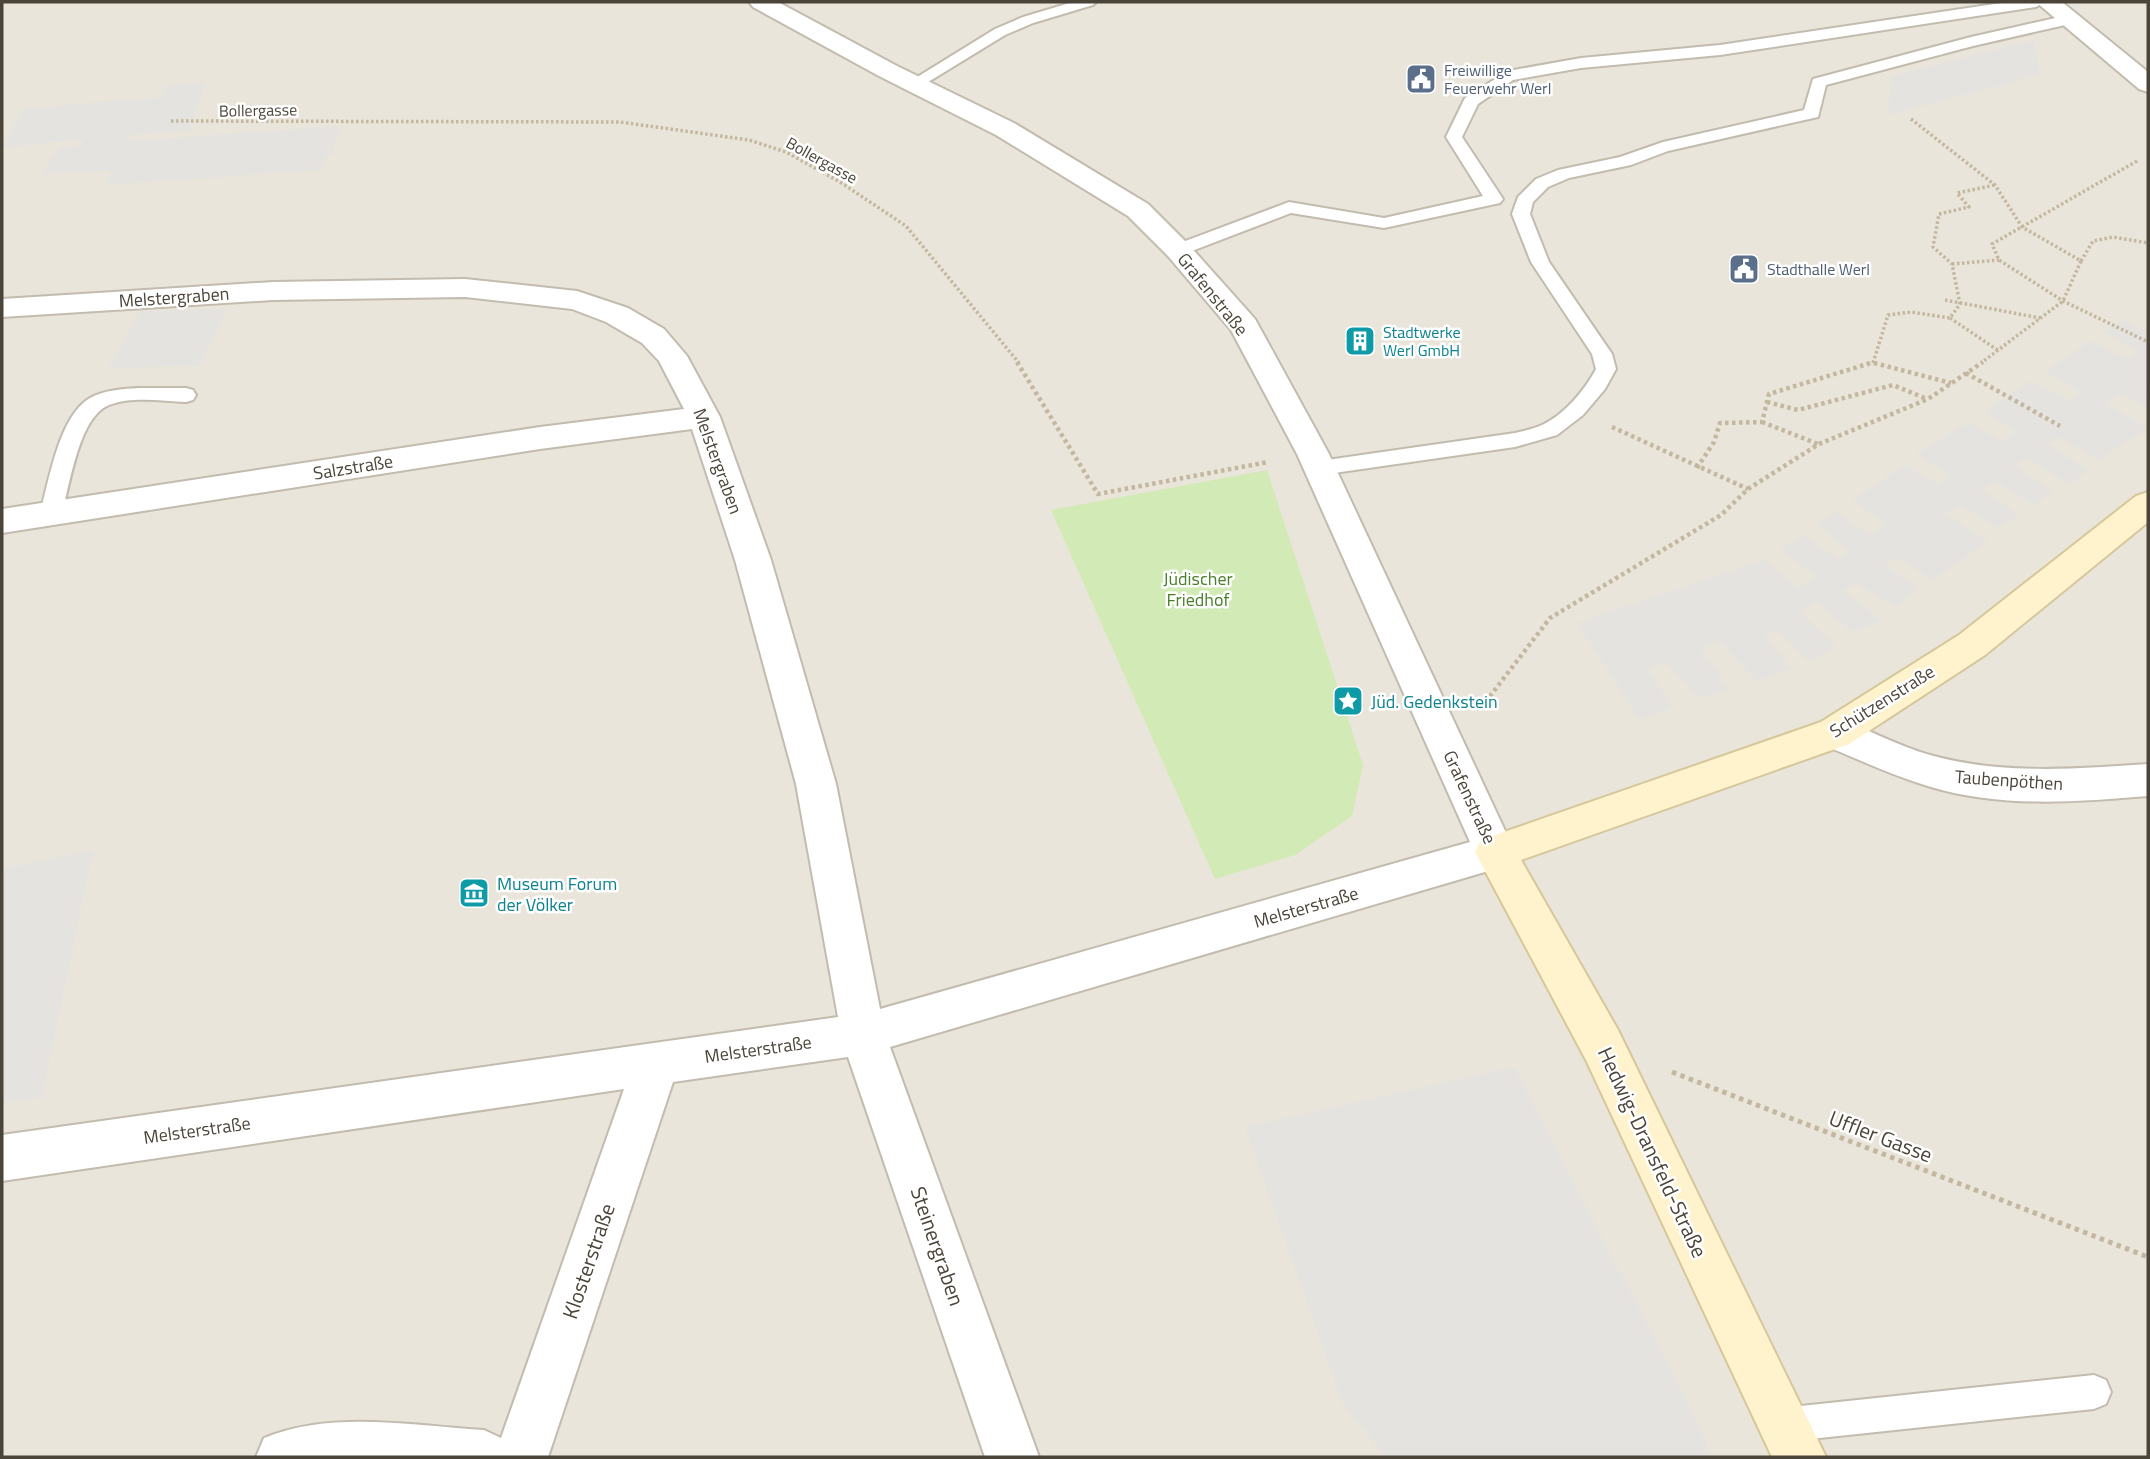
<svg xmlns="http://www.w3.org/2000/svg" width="2150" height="1459" viewBox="0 0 2150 1459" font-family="'Titillium Web',sans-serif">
<rect width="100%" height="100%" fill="#f6f3ec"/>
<!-- residential -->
<rect fill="#eae5da" x="2" y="2" width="2146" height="1455"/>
<!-- green -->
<path fill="#d2eab5" d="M1267,470L1363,765L1352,816L1295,855L1215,879L1051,510Z"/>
<!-- parking -->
<g fill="#e5e3e0">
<path d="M2034,40L2040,75L1887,115L1892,76Z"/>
<path d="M206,82L189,131L132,135L128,141L341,126L332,154L326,155L321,170L105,185L111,170L42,174L59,147L84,145L82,140L3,147L22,109L161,97L165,86Z"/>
<path d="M228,309L199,366L108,368L141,311Z"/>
<path d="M2124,320L2148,333V383L2145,385L2148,388V409L2122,394L2107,404L2148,428L2099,460L2059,437L2047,444L2089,470L2069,484L2027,458L2014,466L2053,492L2033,505L1996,481L1982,490L2019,515L1998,528L1961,505L1946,514L1988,542L1932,580L1897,557L1885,565L1918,589L1895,607L1856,583L1843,591L1882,620L1853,632L1815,602L1801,612L1836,646L1809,662L1777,630L1765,636L1792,669L1757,681L1719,641L1700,648L1730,690L1700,698L1666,663L1649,669L1672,708L1640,720L1577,623L1765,560L1798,588L1815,576L1779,549L1804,535L1838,559L1849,552L1817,525L1837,511L1870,535L1886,525L1852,500L1905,465L1938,484L1949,475L1916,454L1969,422L2003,442L2015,431L1984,411L2031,381L2071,401L2080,392L2045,371L2091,341L2126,358L2138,351L2102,331Z"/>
<path d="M93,850L42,1097L2,1103V869Z"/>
<path d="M1514,1067L1688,1403L1712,1457H1382L1379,1448L1343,1405L1245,1127Z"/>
</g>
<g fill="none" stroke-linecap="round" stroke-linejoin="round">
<!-- service casing -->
<g stroke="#c2bbae" stroke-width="4">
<g id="service">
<path d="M1073,2H1096L1093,5L1033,23L1005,35L920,87H908L906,84L995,29L1023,17Z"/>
<path d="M2008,2H2044L2036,7L1720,55L1581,68L1513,80L1478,104L1462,137L1503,199L1500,203L1384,228L1291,213L1184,254L1178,255L1169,250L1172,246L1289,202L1384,218L1483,196L1446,137L1465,98L1508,71L1581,58L1720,45Z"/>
<path d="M2069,15L2074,17L2077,20L2074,23L1973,46L1826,85L1818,117L1668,151L1631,165L1569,178L1548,187L1533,202L1530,214L1549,262L1612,354L1616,369L1605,389L1583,415L1557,435L1515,447L1320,475L1313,473L1309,468L1313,463L1320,461L1515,433C1523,431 1534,429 1542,425C1564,415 1585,390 1596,369L1592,354L1531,262L1512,214L1518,197L1536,179L1558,170L1620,157L1663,142L1804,110L1813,79L1971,37Z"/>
<path d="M139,388H186L193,390L196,395L193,400L186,402C162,401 132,396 109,405C79,417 70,484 62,513L59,518L51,521L43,518L40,513C49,481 59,416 90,398C104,390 123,389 139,388Z"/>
<path d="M2094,1375L2106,1380L2111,1392L2106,1404L2094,1409L1782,1442L1770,1437L1765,1425L1770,1413L1782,1408Z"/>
</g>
</g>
<!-- minor casing -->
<g stroke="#c2bbae" stroke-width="4">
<g id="minor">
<path d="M749,2H778L897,66L1014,123L1148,204L1188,244L1255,319L1329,454L1515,852L1509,864L1495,869L890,1047L1039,1457H985L848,1057L673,1082L548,1457H256L264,1438C332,1410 413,1426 484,1430L501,1438L624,1089L2,1181V1135L838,1017L796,784L735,560L692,429L540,449L2,533V509L540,427L684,409L659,361L642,343L606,322L572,309L465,297L273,300L2,317V299L273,282L465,279L577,291L628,308L664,329L687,356L720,417L771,560L836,784L880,1009L1470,842L1297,454L1231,330L1168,256L1128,216L996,135L879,76L753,7Z"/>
<path d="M2036,2H2062L2148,72V92L2139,89Z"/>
<path d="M1835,718C1867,728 1897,746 1930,755C2001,775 2075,769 2148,764V796C2076,802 2001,808 1931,787C1893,776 1858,759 1821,744L1816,733L1821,722Z"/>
</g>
</g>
<!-- secondary casing -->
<g stroke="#d6c79b" stroke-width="4">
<path id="secondary" d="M2148,492V522L1985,655L1849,744L1521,860L1618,1030L1826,1457H1772L1586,1060L1475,852L1481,840L1821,722L1959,635L2136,496Z"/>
</g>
<!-- path-far2 -->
<g stroke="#c4b79f" stroke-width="3.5" stroke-dasharray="2.5 2.5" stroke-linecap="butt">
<path d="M1911,119L1995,185L2022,227L2081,261L2063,301L1981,363"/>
<path d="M171,121L620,122L749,140L786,152L840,182L906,226L1019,363"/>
<path d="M2137,161L1992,244L1999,260L2063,301L2148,342"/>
<path d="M2081,261L2093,241L2113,237L2148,243"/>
<path d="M1952,264L1999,260"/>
<path d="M1945,300L2040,318"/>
<path d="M1950,318L1999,351"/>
<path d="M1873,363L1888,315L1911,312L1950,318L1960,304L1952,264L1933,247L1939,214L1969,207L1957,193L1995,185"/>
</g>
<!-- path-far1 -->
<g stroke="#c4b79f" stroke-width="4.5" stroke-dasharray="3.5 3.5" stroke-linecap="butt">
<path d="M1017,362L1098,494L1268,462"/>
<path d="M1874,363L1951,383"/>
<path d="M1966,373L2060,426"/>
<path d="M1767,402L1798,410L1893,385L1927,399"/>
<path d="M1762,422L1818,444"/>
<path d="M1612,427L1748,489"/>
<path d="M1697,468L1714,442L1720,423L1762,422L1769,394L1874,362"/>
<path d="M1478,703L1487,700L1550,618L1721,515L1748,489L1819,444L1928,399L1983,362"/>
</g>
<!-- path -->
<path stroke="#c4b79f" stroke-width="5" stroke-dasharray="4.5 4.5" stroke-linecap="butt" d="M1672,1072L2148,1257"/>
<!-- service -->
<use href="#service" fill="#fff" fill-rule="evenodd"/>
<!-- minor -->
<use href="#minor" fill="#fff" fill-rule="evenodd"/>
<!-- secondary -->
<use href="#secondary" fill="#fff3cd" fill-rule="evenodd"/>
</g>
<!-- icons -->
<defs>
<g id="civic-square" transform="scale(1.575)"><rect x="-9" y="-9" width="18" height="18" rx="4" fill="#5c6f8a" stroke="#fff"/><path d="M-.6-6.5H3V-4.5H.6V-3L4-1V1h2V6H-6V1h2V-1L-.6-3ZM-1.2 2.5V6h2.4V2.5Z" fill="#fff"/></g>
<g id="building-square" transform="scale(1.575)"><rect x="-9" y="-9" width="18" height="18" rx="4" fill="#0f9aa8" stroke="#fff"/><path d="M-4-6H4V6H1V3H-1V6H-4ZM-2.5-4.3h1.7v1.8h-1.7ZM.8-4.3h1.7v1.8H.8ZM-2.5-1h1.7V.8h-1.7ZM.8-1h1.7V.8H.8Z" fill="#fff"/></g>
<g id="sight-square" transform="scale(1.575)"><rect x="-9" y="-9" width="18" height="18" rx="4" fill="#0f9aa8" stroke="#fff"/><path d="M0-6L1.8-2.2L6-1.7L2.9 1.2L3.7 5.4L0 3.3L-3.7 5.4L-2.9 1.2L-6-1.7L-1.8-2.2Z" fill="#fff"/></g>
<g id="museum-square" transform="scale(1.575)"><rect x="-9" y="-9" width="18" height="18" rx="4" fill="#0f9aa8" stroke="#fff"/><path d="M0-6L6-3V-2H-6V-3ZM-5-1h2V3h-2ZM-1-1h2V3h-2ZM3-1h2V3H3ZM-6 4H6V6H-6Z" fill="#fff"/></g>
</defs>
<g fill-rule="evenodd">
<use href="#civic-square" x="1421" y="79"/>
<use href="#civic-square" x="1744" y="269"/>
<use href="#building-square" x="1360" y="341"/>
<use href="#sight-square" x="1348" y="701"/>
<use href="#museum-square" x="474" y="893"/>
</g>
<g text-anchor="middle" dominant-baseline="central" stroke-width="5" stroke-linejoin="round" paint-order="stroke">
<!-- far-service labels -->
<g font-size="16" fill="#4e5e75" stroke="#fff" text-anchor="start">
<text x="1444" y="70">Freiwillige<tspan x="1444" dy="18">Feuerwehr Werl</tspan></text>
<text x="1767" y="269">Stadthalle Werl</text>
</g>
<!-- far-street labels -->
<g font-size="16" fill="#4b4439" stroke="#fff">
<text transform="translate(258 110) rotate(-1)">Bollergasse</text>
<text transform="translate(822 160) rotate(29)">Bollergasse</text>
</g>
<!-- far-culture labels -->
<g font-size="16" fill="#0d838f" stroke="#fff" text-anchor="start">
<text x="1383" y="332">Stadtwerke<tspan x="1383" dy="18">Werl GmbH</tspan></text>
</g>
<!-- street labels -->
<g font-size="18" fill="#4b4439" stroke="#fff">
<text transform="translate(1213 294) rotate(51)">Grafenstraße</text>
<text transform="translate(174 297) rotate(-4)">Melstergraben</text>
<text transform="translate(718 461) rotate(70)">Melstergraben</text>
<text transform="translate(353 467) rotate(-9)">Salzstraße</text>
<text transform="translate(1882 701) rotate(-32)">Schützenstraße</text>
<text transform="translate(2009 780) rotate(4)">Taubenpöthen</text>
<text transform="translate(1470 797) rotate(65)">Grafenstraße</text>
<text transform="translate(1306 907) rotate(-16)">Melsterstraße</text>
<text transform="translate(758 1049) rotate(-8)">Melsterstraße</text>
<text transform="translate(197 1130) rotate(-8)">Melsterstraße</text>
</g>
<!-- park labels -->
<g font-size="18" fill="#4a7f2a" stroke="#fff">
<text x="1198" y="578">Jüdischer<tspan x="1198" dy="21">Friedhof</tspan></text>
</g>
<!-- culture labels -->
<g font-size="18" fill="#0d838f" stroke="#fff" text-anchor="start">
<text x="1371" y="701">Jüd. Gedenkstein</text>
<text x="497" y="883">Museum Forum<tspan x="497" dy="21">der Völker</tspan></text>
</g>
<!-- near-street labels -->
<g font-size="21" fill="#4b4439" stroke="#fff">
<text transform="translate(1881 1136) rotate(21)">Uffler Gasse</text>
<text transform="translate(1653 1152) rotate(65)">Hedwig-Dransfeld-Straße</text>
<text transform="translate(938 1246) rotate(71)">Steinergraben</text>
<text transform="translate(588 1261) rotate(-71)">Klosterstraße</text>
</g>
</g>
<!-- border -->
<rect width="2150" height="1459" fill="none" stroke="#4b4439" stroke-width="7"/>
</svg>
